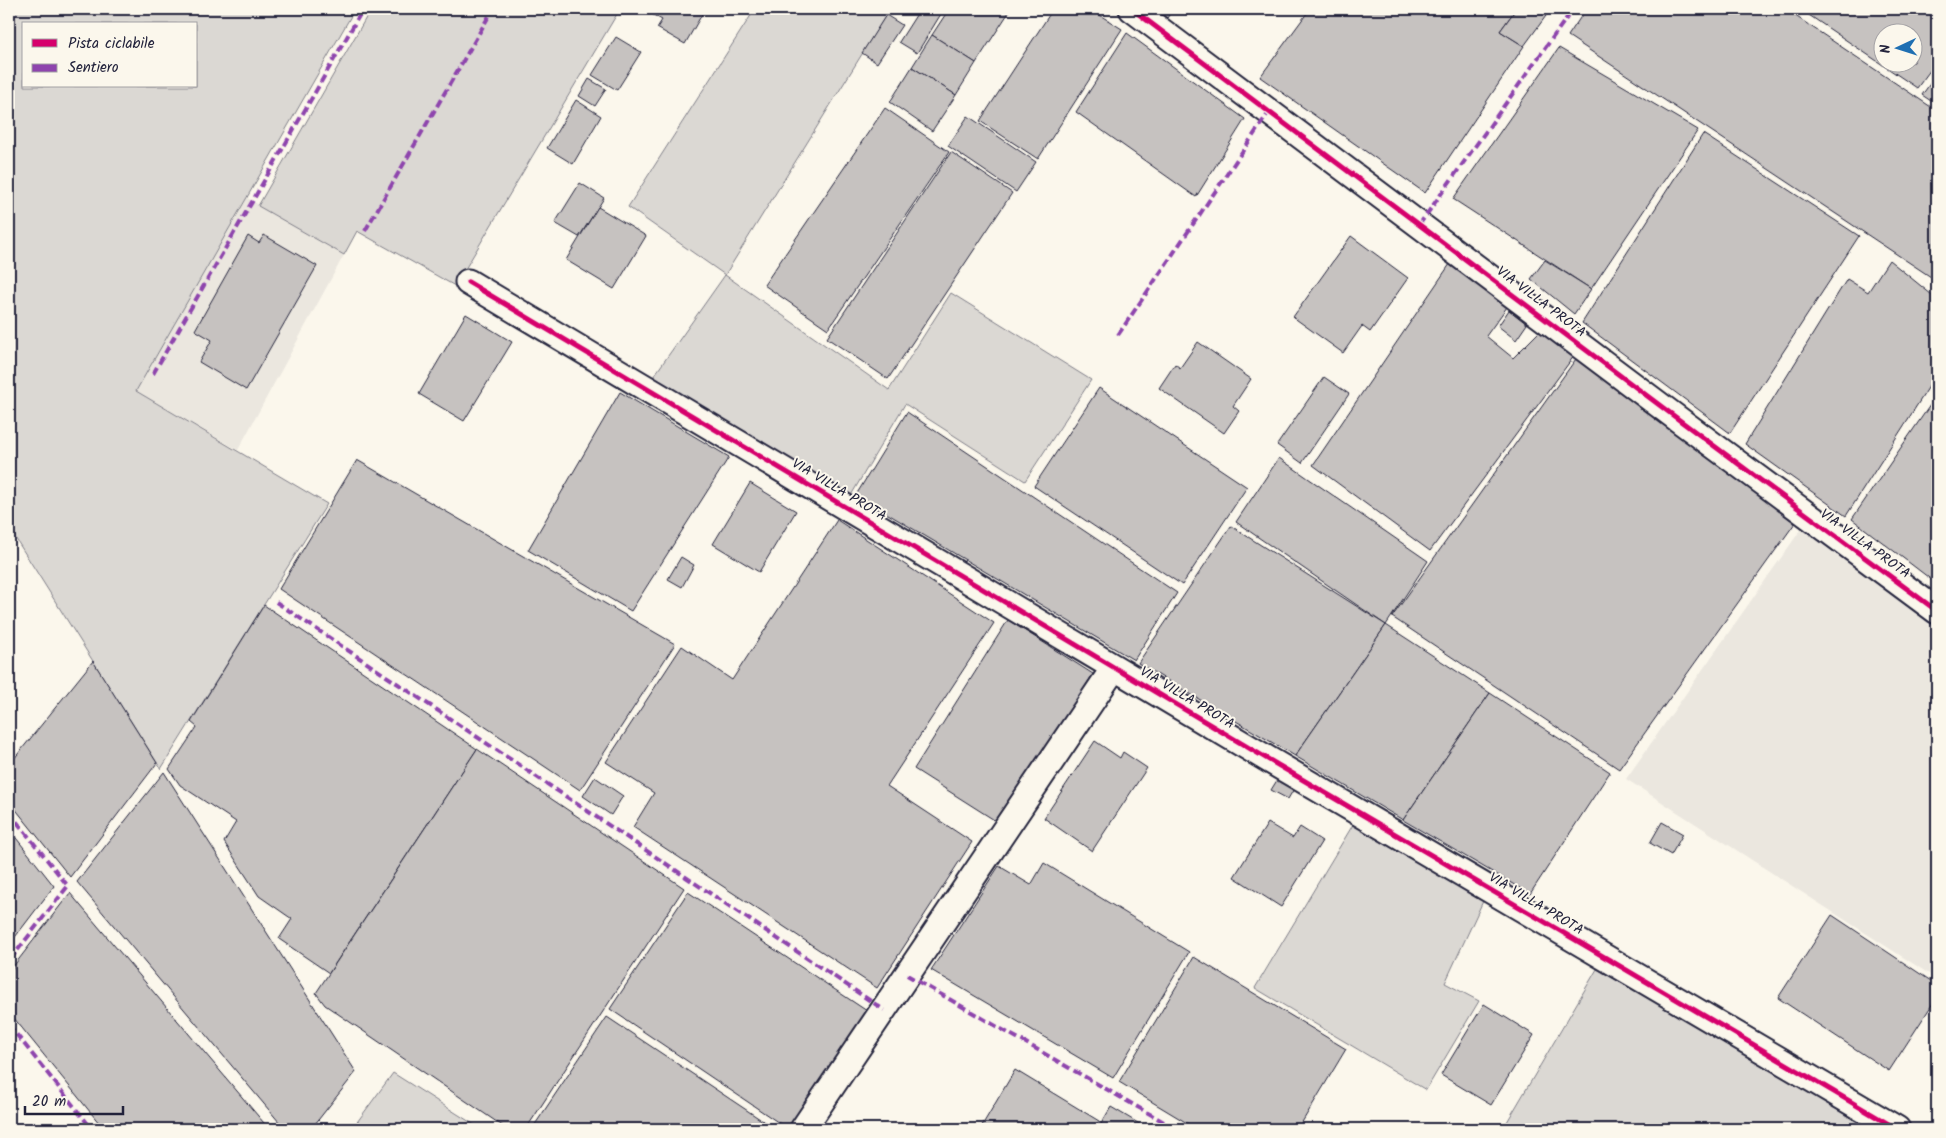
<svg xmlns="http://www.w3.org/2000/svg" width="1946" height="1138" viewBox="0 0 1946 1138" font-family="Kalam,sans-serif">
<rect width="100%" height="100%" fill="#fbf7ec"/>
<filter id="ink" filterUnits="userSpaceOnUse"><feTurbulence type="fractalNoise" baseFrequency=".02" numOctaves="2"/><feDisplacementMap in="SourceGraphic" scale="10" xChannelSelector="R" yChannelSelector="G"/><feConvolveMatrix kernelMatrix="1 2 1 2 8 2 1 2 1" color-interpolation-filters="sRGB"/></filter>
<g filter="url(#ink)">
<!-- built -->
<g fill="#ebe7df">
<path d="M247,198L344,255L238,450L136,391Z"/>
<path d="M1804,525L1937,626V979L1626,779Z"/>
</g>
<!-- green -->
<g fill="#dbd8d3" stroke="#7e7d87" fill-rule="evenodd">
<path d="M9,9H355L136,391L327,504L161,769L9,528ZM24,24H196V86H24Z"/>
<path d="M371,9H620L455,286L357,231L344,255L258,206Z"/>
<path d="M755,9H890L725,275L889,390L951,293L1091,380L1025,481L905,404L850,497L651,380L725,275L628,207Z"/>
<path d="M1354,823L1484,899L1445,983L1479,1001L1426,1090L1255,988Z"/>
<path d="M1597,969L1877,1129H1521L1507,1122Z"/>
<path d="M393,1073L481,1129H352Z"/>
</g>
<!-- building -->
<g fill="#c6c2c0" stroke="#22223b" fill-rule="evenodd">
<path d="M643,9H705L685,44L657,28L662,20Z"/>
<path d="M920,9H944L917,53L899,42Z"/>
<path d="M949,9H1011L976,63L932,35Z"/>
<path d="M1053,9H1090L1122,29L1038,159L980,121Z"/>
<path d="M1155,9H1173L1167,18Z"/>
<path d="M1310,9H1516L1500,31L1524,46L1425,193L1260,77Z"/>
<path d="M1516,9H1551L1524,46L1500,31Z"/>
<path d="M1586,9H1785L1937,111V281L1568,36Z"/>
<path d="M1800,9H1937V61L1917,88ZM1884,32H1914V62H1884Z"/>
<path d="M886,15L902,25L877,63L862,53Z"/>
<path d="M1127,33L1245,119L1196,197L1076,112Z"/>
<path d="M932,35L976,63L956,95L912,67Z"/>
<path d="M616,37L641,52L617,90L592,75Z"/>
<path d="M1559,48L1698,130L1591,289L1453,199Z"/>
<path d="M912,67L956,95L932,131L890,102Z"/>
<path d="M1937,74V105L1922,95Z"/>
<path d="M589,79L606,89L595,106L579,96Z"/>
<path d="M576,100L601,116L573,164L547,148Z"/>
<path d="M885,108L949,152L828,329L764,285Z"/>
<path d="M968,116L1036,162L1016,192L948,146Z"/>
<path d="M1703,134L1859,236L1730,433L1582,323Z"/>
<path d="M951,152L1012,193L888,379L827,338Z"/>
<path d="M580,183L604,198L579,237L555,223Z"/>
<path d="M598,207L646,236L614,289L566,260Z"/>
<path d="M264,235L317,266L246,390L199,362L212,340L195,330L248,236L259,243Z"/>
<path d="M1351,236L1408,278L1370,332L1362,326L1343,353L1293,317Z"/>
<path d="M1545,260L1591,289L1574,314L1531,279Z"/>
<path d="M1889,260L1937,299V374L1846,516L1745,444L1847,279L1868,292Z"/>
<path d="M1450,264L1507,307L1486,336L1513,358L1540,331L1574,356L1430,551L1313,465Z"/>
<path d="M1509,310L1527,324L1516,340L1498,326Z"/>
<path d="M466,314L512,342L464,421L419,394Z"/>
<path d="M1198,342L1251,379L1233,406L1239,411L1224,433L1159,388L1175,364L1180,368Z"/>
<path d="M1578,356L1795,523L1619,769L1392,617Z"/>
<path d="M1324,377L1349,394L1302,463L1277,445Z"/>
<path d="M1099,388L1247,487L1182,585L1034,486Z"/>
<path d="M620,392L729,457L631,611L528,550Z"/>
<path d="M1937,395V584L1852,519Z"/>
<path d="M907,412L1177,593L1134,660L856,495Z"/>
<path d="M1279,458L1428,561L1386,625L1236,522Z"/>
<path d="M357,460L675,644L580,790L279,589Z"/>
<path d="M750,483L796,511L759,572L713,544Z"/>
<path d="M837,520L994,623L887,786L972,842L877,988L633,827L654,793L606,762L682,646L732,680Z"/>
<path d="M1231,526L1386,625L1295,756L1138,663Z"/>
<path d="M681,557L694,565L682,587L668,579Z"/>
<path d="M264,605L477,749L329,973L279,939L292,919L259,896L224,842L236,822L180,785L169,769L197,727L191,722Z"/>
<path d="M1008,620L1093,674L999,823L914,769Z"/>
<path d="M1386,625L1490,693L1403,820L1295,756Z"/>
<path d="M93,661L157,763L70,877L9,801V765Z"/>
<path d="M1490,693L1610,772L1530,894L1403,820Z"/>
<path d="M1095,741L1120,758L1123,752L1147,768L1092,851L1044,818Z"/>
<path d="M477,749L684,888L526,1129H507L325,1005L316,993Z"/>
<path d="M164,772L356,1072L311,1129H285L77,882Z"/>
<path d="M595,777L623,796L611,815L583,796Z"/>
<path d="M1279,777L1295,787L1288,799L1271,790Z"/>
<path d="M1662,822L1683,834L1671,855L1650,843Z"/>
<path d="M1268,823L1293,838L1300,827L1322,841L1281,907L1234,877Z"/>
<path d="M9,829L54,886L9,945Z"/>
<path d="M1044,863L1189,952L1113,1078L931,970L999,866L1031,885Z"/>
<path d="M688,892L867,1011L788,1129L610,1009Z"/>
<path d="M70,893L269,1129H104L9,1012V972Z"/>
<path d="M1832,915L1937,985V997L1889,1071L1778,998Z"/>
<path d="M1194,957L1346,1049L1298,1129H1197L1119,1082Z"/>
<path d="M1484,1004L1534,1035L1491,1105L1441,1075Z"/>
<path d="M607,1017L775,1129H532Z"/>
<path d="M1015,1070L1099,1121L1094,1129H980Z"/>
<path d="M1111,1107L1148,1129H1098Z"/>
</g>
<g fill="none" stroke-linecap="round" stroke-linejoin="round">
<!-- minor casing -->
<g stroke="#22223b" stroke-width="29">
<g id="minor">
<path d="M1132,9L1682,422L1937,611"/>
<path d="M468,282L1271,761L1897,1129"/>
<path d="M803,1129L1114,668"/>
</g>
</g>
<!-- minor -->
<use href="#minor" stroke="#fbf7ec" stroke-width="25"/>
<!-- quiet -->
<g stroke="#8e44ad" stroke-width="4" stroke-dasharray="8 4" stroke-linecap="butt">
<path d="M1419,225L1573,9"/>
<path d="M365,231L493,9"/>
<path d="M1118,335L1269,112"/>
<path d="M153,374L363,9"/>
<path d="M276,602L884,1010"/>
<path d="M9,812L68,886L9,961"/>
<path d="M907,975L1176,1129"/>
<path d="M9,1025L92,1129"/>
</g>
<!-- cycleway casing -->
<g stroke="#fbf7ec" stroke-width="8">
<g id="cycleway">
<path d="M1132,9L1682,422L1937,611"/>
<path d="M468,282L1271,761L1897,1129"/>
</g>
</g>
<!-- cycleway -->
<use href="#cycleway" stroke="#d6006c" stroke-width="5"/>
</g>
</g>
<g text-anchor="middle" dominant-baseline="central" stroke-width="4" stroke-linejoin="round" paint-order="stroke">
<!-- street labels -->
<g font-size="14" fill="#22223b" stroke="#fbf7ec">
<text transform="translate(1541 302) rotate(37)">VIA VILLA PROTA</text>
<text transform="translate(839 490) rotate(31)">VIA VILLA PROTA</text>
<text transform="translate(1865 544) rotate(36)">VIA VILLA PROTA</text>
<text transform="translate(1187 698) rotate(31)">VIA VILLA PROTA</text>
<text transform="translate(1536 904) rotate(31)">VIA VILLA PROTA</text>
</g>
</g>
<!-- margin -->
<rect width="1946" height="1138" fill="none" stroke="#fbf7ec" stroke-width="30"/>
<rect x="15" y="15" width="1916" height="1108" fill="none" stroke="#22223b" stroke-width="2" filter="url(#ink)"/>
<!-- legend -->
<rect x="22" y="22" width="175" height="65" fill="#fbf7ec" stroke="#a4a2a5"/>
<rect x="32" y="39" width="25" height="8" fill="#d6006c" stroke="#a4a2a5"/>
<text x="68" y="48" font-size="15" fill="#22223b">Pista ciclabile</text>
<rect x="32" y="64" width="25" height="8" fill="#8e44ad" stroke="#a4a2a5"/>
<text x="68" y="72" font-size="15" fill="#22223b">Sentiero</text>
<!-- north arrow -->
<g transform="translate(1898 48) rotate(266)"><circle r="24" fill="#fbf7ec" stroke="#a4a2a5"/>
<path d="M0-4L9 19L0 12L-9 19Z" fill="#1f6fb2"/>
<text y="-8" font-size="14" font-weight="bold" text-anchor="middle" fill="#22223b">N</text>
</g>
<!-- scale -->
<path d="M25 1106v8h98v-8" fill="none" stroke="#22223b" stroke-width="2.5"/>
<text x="32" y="1106" font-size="15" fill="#22223b" stroke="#fbf7ec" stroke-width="4" paint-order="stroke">20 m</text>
</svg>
